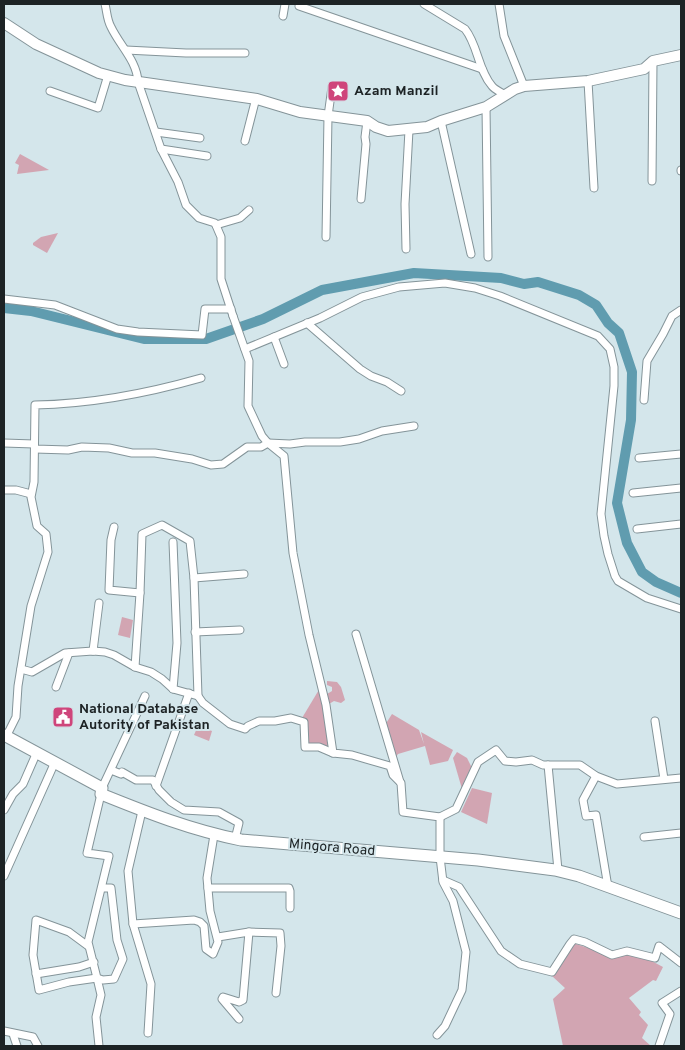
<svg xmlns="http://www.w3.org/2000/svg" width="685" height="1050" viewBox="0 0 685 1050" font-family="Overpass,sans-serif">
<rect width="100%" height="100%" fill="#d4e6eb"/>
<!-- green -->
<g fill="#d2a5b2">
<path d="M20,154L49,170L17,174L19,165L15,163Z"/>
<path d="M58,233L47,253L33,245V243L41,237Z"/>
<path d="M122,617L133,620L130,638L118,635Z"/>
<path d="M327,681L337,682L341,687L345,700L341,703L334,701L329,704L327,694L332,691V687L327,685Z"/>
<path d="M320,688L331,750L308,745L302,718Z"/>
<path d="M392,714L419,730L424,744L421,732L453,750L448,761L430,765L425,746L398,754L396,757L385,725Z"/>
<path d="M198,726L212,731L209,741L194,735Z"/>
<path d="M457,752L467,758L472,768L462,789L453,758Z"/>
<path d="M472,788L492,793L487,824L461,812Z"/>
<path d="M573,943L616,957L624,954L644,957L663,967L656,981L653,980L629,998L641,1012L639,1015L648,1025L642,1038L651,1046H563L553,999L565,988L552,976Z"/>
</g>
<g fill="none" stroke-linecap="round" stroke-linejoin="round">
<!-- river -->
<path stroke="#609caf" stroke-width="10" d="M4,308L31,311L144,339H206L263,319L322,290L414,273L501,278L524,284L538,282L579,295L596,305L608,323L619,333L632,372L631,420L617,503L627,543L642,572L656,582L681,593"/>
<!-- minor casing -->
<g stroke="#849499" stroke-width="9">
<g id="minor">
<path d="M105,4C107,12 107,20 111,27C120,46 137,61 138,82L161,149L178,182L186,205L199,218L215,223L221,237V279L233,316"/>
<path d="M424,4L465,29C478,45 478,70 492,86C495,90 501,92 505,95"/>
<path d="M499,4L504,36L524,86"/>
<path d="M299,6L482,69"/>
<path d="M283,16L285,4"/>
<path d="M126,50L186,53H245"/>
<path d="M588,81L594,188"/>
<path d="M50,91L98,108L108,75"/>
<path d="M486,107L488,257"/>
<path d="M441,121L471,254"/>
<path d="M156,132L200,138"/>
<path d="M245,141L256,98"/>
<path d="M161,149L207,156"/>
<path d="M681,170V171"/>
<path d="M652,181L653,61"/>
<path d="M361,199L366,144L365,137L367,121"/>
<path d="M216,225L240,218L249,210"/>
<path d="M326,237L328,116L332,87"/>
<path d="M406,249L405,204L409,130"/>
<path d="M4,299L55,305L117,329L138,332L202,335L205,309H231"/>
<path d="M233,316L249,361L248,406L262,436L268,443L284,456L293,553L309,635L326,705L333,753L352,755L390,766L393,775L401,783L403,812L440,817V857L443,882L453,901L466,952L462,990L445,1026L437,1035"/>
<path d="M307,323L360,369L371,376L387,382L401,391"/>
<path d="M274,337L284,364"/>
<path d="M245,349L320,318L362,297L399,287L445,283L475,288L500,296L598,336L610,349L614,367V386L601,514L604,536L608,554L615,576L618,581L647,598L681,609"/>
<path d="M644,400L647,361L663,334L672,316L681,310"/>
<path d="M4,443L34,444L35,449L68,450L82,447L109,448L132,453H155L192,459L211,465L223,464L247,447H261L268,443L290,444L305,442H340L359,439L382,431L414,426"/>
<path d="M639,458L681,454"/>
<path d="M4,490H16L31,494"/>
<path d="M633,493L681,488"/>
<path d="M114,527L111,540L109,590L140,593"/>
<path d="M637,529L681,524"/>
<path d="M194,578L244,574"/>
<path d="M195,632L240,630"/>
<path d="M356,634L400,782"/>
<path d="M93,651L99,603"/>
<path d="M135,667L140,593L142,534L162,525L190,541L194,578L198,696"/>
<path d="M21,669L32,672L65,653L93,651L105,652L114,655L135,667L151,672L162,679L173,689L198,696L203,703L230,724L245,729L248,726L259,721H275L291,718L304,722L305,747H319L333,753"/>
<path d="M56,687L69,653"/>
<path d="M173,689L177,643L173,542"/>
<path d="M655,721L664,779"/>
<path d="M6,737L16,717L18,686L31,606L48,552L46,534L37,526L31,497L34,482L35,405C92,404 145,394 201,378"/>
<path d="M548,765L558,870"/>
<path d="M111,770L121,774L122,772L136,780H153L159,790L171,802L184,810L219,812L239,823L235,839"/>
<path d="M596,776L583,800L586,816L596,815L608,887"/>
<path d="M156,786L189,693"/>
<path d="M102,788L145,696"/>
<path d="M101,794L87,853L109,856L88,942L97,978L103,980L114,979L123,959L117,940L111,888H102"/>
<path d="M4,810L13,794L23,784L37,752"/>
<path d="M142,811L128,871L133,924L151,984L148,1033"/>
<path d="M440,817L456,809L478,762L496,750L505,761L516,762L532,760L543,765H580L596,776L617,784L681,778"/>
<path d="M644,837L681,833"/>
<path d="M4,876L55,762"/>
<path d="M443,880L459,887L501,951L520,964L552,972L570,944L574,939L585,942L612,955L627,951L655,958L659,946L681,963"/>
<path d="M208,888H289L290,891V908"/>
<path d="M133,924L194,920L200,922L204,926L206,949L213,954L218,942L210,911L207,878L214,835"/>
<path d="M249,932L280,933L281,946L276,993"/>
<path d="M218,937L249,932L243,1000L239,1002L223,997L222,999L239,1019"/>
<path d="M88,946L69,932L36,920L33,955L39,990L69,982L97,978L101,995L96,1017L99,1046"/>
<path d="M36,974L79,967L94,962"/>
<path d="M4,1031L33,1037L38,1046"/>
<path d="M13,1034L17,1046"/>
<path d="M659,1046L670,1014L662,1003L681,991"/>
</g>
</g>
<!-- secondary casing -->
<g stroke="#849499" stroke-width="12">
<path id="secondary" d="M4,23L36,44L99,73L125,80L257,99L300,112L367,121L376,127L388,131L427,127L441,121L486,107L515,89L524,86L588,81L644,69L653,61L681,55"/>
</g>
<!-- primary casing -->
<g stroke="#849499" stroke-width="13">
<path id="primary" d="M4,735L102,788L101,794C148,813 191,830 241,840L478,860L555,870L579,876L681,913"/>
</g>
<!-- minor -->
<use href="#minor" stroke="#fff" stroke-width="7"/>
<!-- secondary -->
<use href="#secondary" stroke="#fff" stroke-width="10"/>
<!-- primary -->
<use href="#primary" stroke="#fff" stroke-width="11"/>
</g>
<!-- icons -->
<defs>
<g id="sight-square" transform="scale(1.125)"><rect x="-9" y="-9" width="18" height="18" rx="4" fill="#cf457b" stroke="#d4e6eb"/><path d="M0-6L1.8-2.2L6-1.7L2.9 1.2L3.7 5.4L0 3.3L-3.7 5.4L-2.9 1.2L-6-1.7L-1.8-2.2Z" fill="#fff"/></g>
<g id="civic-square" transform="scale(1.125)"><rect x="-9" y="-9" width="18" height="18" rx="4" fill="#cf457b" stroke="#d4e6eb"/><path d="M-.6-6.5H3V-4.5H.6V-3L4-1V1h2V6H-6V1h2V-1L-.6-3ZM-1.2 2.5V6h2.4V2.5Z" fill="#fff"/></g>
</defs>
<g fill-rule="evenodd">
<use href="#sight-square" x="338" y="91"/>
<use href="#civic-square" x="63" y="717"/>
</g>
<g text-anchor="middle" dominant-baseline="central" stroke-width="4" stroke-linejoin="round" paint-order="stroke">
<!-- poi labels -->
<g font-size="14" font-weight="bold" fill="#1d2325" stroke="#d4e6eb" text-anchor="start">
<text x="354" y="91">Azam Manzil</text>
<text x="79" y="709">National Database<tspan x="79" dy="16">Autority of Pakistan</tspan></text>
</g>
<!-- street labels -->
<g font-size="14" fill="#1d2325" stroke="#d4e6eb">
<text transform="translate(332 848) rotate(5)">Mingora Road</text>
</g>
</g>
<!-- border -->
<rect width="685" height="1050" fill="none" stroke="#1d2325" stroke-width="10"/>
</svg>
